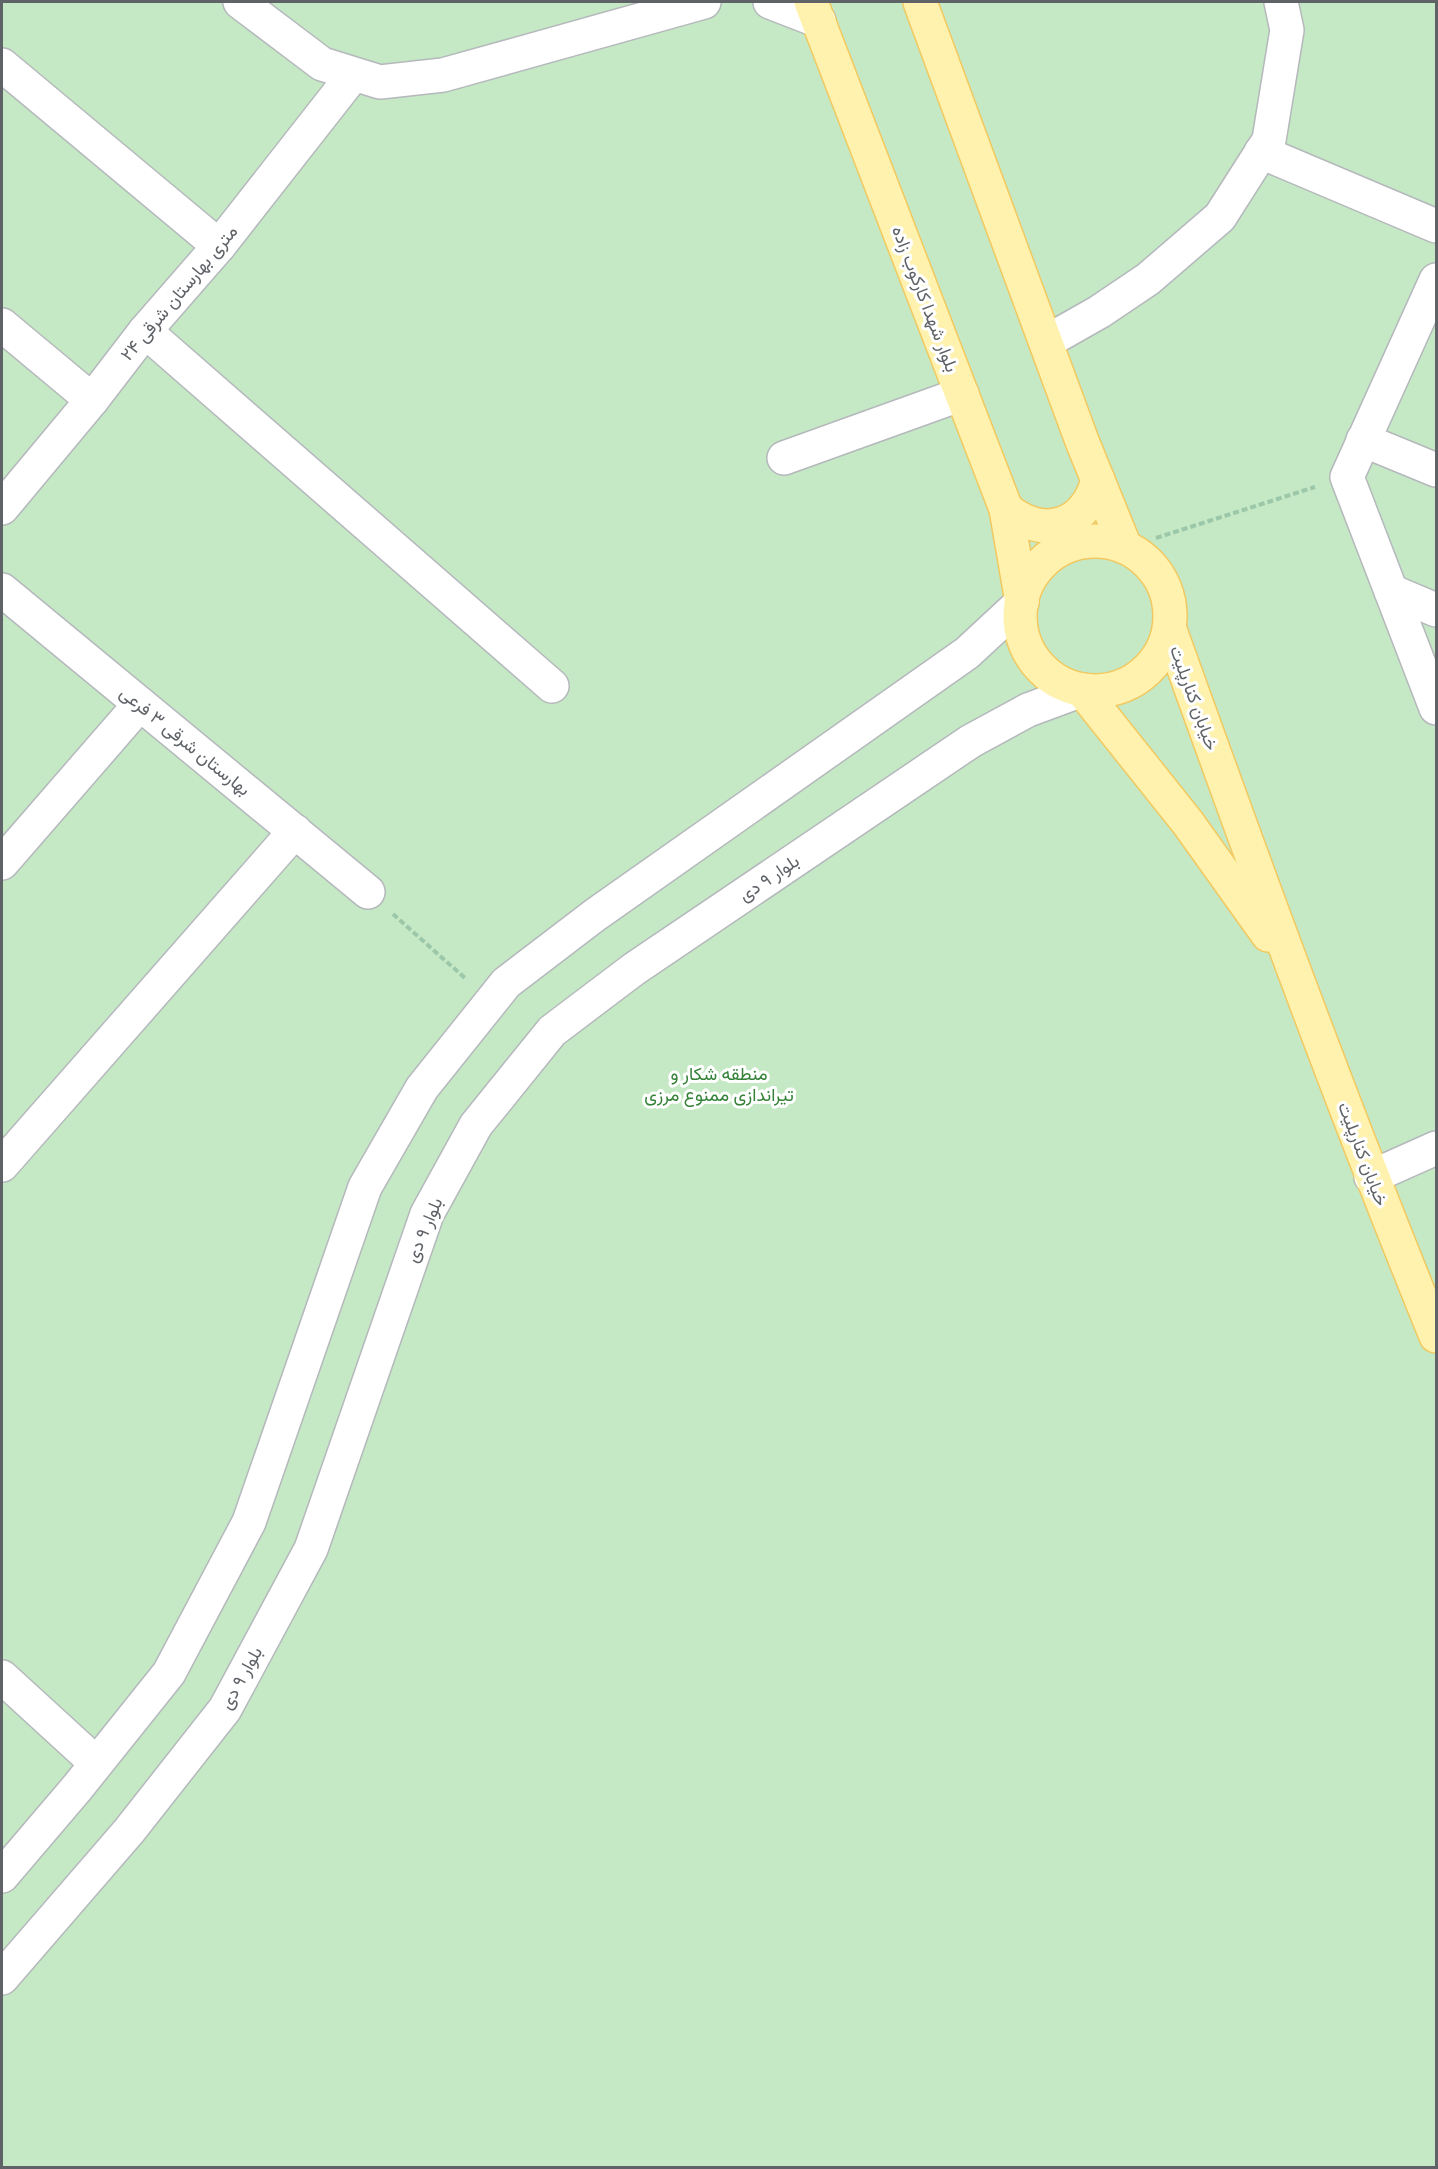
<svg xmlns="http://www.w3.org/2000/svg" width="1438" height="2169" viewBox="0 0 1438 2169" font-family="Figtree,Vazirmatn,sans-serif">
<rect width="100%" height="100%" fill="#f1efe8"/>
<!-- green -->
<rect fill="#c5e8c5" x="2" y="2" width="1434" height="2165"/>
<g fill="none" stroke-linecap="round" stroke-linejoin="round">
<!-- minor casing -->
<g stroke="#b5b8bc" stroke-width="36">
<g id="minor">
<path d="M240,2L322,64L380,82L443,75L704,2"/>
<path d="M770,2L819,21"/>
<path d="M2,65L219,246"/>
<path d="M1261,152L1436,226"/>
<path d="M1436,280L1347,477L1436,708"/>
<path d="M2,325L92,400"/>
<path d="M145,331L552,686"/>
<path d="M1046,342L1099,312L1148,279L1220,217L1269,140L1287,30L1281,2"/>
<path d="M1363,440L1436,470"/>
<path d="M784,458L962,394"/>
<path d="M2,508L92,400L145,331L219,246L353,75"/>
<path d="M2,590L368,892"/>
<path d="M1391,591L1436,610"/>
<path d="M2,863L140,704"/>
<path d="M2,1165L295,831"/>
<path d="M1371,1177L1436,1148"/>
<path d="M2,1677L96,1763"/>
<path d="M2,1876L77,1788L169,1673L249,1522L365,1187L422,1088L506,983L595,915L967,653L1022,602"/>
<path d="M2,1978L129,1831L225,1709L311,1549L427,1214L476,1125L552,1031L634,969L971,741L1028,710L1082,690"/>
</g>
</g>
<!-- major casing -->
<g stroke="#f2c960" stroke-width="36">
<g id="major">
<path d="M811,2L1006,509L1022,602"/>
<path d="M920,2L1082,441L1125,547"/>
<path d="M1006,509C1044,540 1085,527 1098,480"/>
<circle cx="1095" cy="616" r="75"/>
<path d="M1170,630C1255,867 1341,1103 1436,1336"/>
<path d="M1082,690L1188,823L1268,935"/>
</g>
</g>
<!-- path -->
<g stroke="#9cc7a9" stroke-width="4" stroke-dasharray="6 3" stroke-linecap="butt">
<path d="M1156,538L1315,487"/>
<path d="M393,914L466,979"/>
</g>
<!-- minor -->
<use href="#minor" stroke="#fff" stroke-width="33"/>
<!-- major -->
<use href="#major" stroke="#fff2af" stroke-width="33"/>
</g>
<g text-anchor="middle" dominant-baseline="central" stroke-width="6" stroke-linejoin="round" paint-order="stroke">
<!-- street labels -->
<g font-size="18" fill="#5f6368" stroke="#fff">
<text transform="translate(179 293) rotate(-50)">۲۴ متری بهارستان شرقی</text>
<text transform="translate(925 299) rotate(69)">بلوار شهدا کارکوب زاده</text>
<text transform="translate(1194 698) rotate(70)">خیابان کنارپلیت</text>
<text transform="translate(185 741) rotate(39)">بهارستان شرقی ۳ فرعی</text>
<text transform="translate(769 878) rotate(-34)">بلوار ۹ دی</text>
<text transform="translate(1363 1154) rotate(69)">خیابان کنارپلیت</text>
<text transform="translate(424 1230) rotate(-67)">بلوار ۹ دی</text>
<text transform="translate(241 1678) rotate(-61)">بلوار ۹ دی</text>
</g>
<!-- park labels -->
<g font-size="18" fill="#348238" stroke="#fff">
<text x="719" y="1074">منطقه شکار و<tspan x="719" dy="21">تیراندازی ممنوع مرزی</tspan></text>
</g>
</g>
<!-- border -->
<rect width="1438" height="2169" fill="none" stroke="#5f6368" stroke-width="6"/>
</svg>
